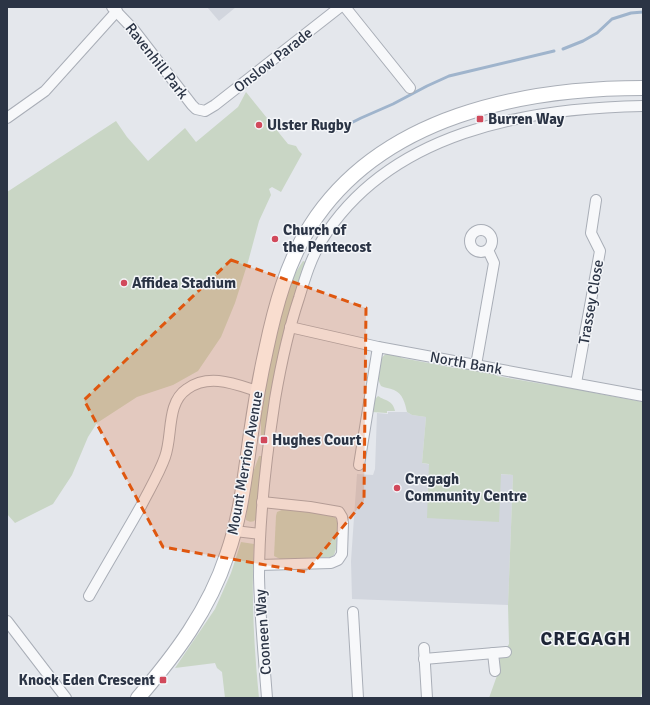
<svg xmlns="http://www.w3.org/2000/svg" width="650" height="705" viewBox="0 0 650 705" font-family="Signika,sans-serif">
<rect width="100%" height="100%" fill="#e4e7ec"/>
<!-- built -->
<g fill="#d2d6de">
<path d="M207,7H236L219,21Z"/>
<path d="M388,412H407L412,415L426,417L422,463L465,472L513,475L508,605L352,599L351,561L357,474L373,475L375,469L377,413L388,414Z"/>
</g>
<!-- green -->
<g fill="#c9d6c5">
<path d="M246,92L288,144L296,146L299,151L302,154L281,192L272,187L269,189L271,195L259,221L248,262L235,303L221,337L198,371L173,385L137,397L97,423L88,437L72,475L53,504L15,523L7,514V192L116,121L127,137L148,161L185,128L196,142L238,107Z"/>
<path d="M303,261L306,262L265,437H261V412L271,350L292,278Z"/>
<path d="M388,353H397L402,358L455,368L461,365L491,370L497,376L549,385L559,382L589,388L595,393L643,402V691L640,698H489L499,670L500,658L509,644L508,605L513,475L501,474L499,522L427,518L429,464L422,463L426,417L412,415L407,412C405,403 403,394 394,390C389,388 385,388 381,386C375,376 377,357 388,353Z"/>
<path d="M378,396C385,401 393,400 395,411H387V413L372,412L374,400Z"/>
<path d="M259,456H262L257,518C254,522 251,523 246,520V517L251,478Z"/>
<path d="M284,509L331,515L335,517L338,523L336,549L334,555L331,557L280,559L274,556L276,516L277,512Z"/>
<path d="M241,542L254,544C251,595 254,647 259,698H225L222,672L217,668L215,663L175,668L215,609L231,573Z"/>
</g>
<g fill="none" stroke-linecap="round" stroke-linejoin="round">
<!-- stream -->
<g stroke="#9fb4cc" stroke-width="3">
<path d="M563,49L583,41L597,33L612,19L631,13L643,12"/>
<path d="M331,133L361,118L393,104L427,86L449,76L554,51"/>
</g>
<!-- street casing -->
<g stroke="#a9aeb7" stroke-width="12">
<g id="street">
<path d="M112,7L134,30L192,105L196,109L205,111L215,105L340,7"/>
<path d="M345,7L410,88"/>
<path d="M7,118L45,91L117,11"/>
<circle cx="481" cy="241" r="11"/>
<path d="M290,327L378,347L643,396"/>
<path d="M476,365L494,263L488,250"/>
<path d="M576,383L600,251L591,233L596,200"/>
<path d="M359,465L378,347"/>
<path d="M235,531L260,534"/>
<path d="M259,565L331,563L338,560L342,554L343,523L342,517L339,512L310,507L262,502"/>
<path d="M89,596C106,566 124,536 141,506C149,490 159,474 165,457C173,435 166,403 187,389C209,373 235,384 257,391"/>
<path d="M353,612L358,698"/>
<path d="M7,621L66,698"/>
<path d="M424,648L427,698"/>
<path d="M493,653L495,671"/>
<path d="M424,659L506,652"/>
<path d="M267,698C264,658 260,618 259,577C259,517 266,458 275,399C281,364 288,331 299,298C305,278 311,258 322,240C389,132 526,108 643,106"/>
</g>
</g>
<!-- secondary casing -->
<g stroke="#a9aeb7" stroke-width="16">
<path id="secondary" d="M138,698C175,655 209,610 227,555C241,516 245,475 251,433C255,405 260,377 266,350C275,307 287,262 311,225C381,116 523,88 643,88"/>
</g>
<!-- street -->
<use href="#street" stroke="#f7f8fa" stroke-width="10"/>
<!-- secondary -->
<use href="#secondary" stroke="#fff" stroke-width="14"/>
</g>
<!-- marked area -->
<path fill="#df570f" fill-opacity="0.2" stroke="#df570f" stroke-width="3" stroke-dasharray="8 5" stroke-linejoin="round" d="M231,260L366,308L364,501L306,572L163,547L84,400Z"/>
<!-- markers -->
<g fill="#d1495b" stroke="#f4f6f9" stroke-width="1.5">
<rect x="476" y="115" width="8" height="8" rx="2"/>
<circle cx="259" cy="125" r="4"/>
<circle cx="275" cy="239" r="4"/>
<circle cx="124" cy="283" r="4"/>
<rect x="260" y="436" width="8" height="8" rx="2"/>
<circle cx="397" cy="488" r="4"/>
<rect x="159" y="676" width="8" height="8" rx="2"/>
</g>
<g text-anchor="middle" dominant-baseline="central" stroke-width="3" stroke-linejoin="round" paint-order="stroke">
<!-- street labels -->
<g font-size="15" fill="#2b3445" stroke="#f4f6f9">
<text transform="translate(273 60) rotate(-38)">Onslow Parade</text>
<text transform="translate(157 61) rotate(52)">Ravenhill Park</text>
<text transform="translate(591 302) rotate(-80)">Trassey Close</text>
<text transform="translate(466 363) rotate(10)">North Bank</text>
<text transform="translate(245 463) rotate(-80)">Mount Merrion Avenue</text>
<text transform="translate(263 632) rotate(-94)">Cooneen Way</text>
</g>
<!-- poi labels -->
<g font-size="15" font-weight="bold" fill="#2b3445" stroke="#f4f6f9" text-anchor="start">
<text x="488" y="119">Burren Way</text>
<text x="267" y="125">Ulster Rugby</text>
<text x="283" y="230">Church of<tspan x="283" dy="17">the Pentecost</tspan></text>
<text x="132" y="283">Affidea Stadium</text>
<text x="272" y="440">Hughes Court</text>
<text x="405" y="479">Cregagh<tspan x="405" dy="17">Community Centre</tspan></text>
<text x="155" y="680" text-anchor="end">Knock Eden Crescent</text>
</g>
<!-- district labels -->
<g font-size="19" font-weight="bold" letter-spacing="1" fill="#1d2536" stroke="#f4f6f9">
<text x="586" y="639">CREGAGH</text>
</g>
</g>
<!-- border -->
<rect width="650" height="705" fill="none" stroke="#2b3445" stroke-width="16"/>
</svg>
